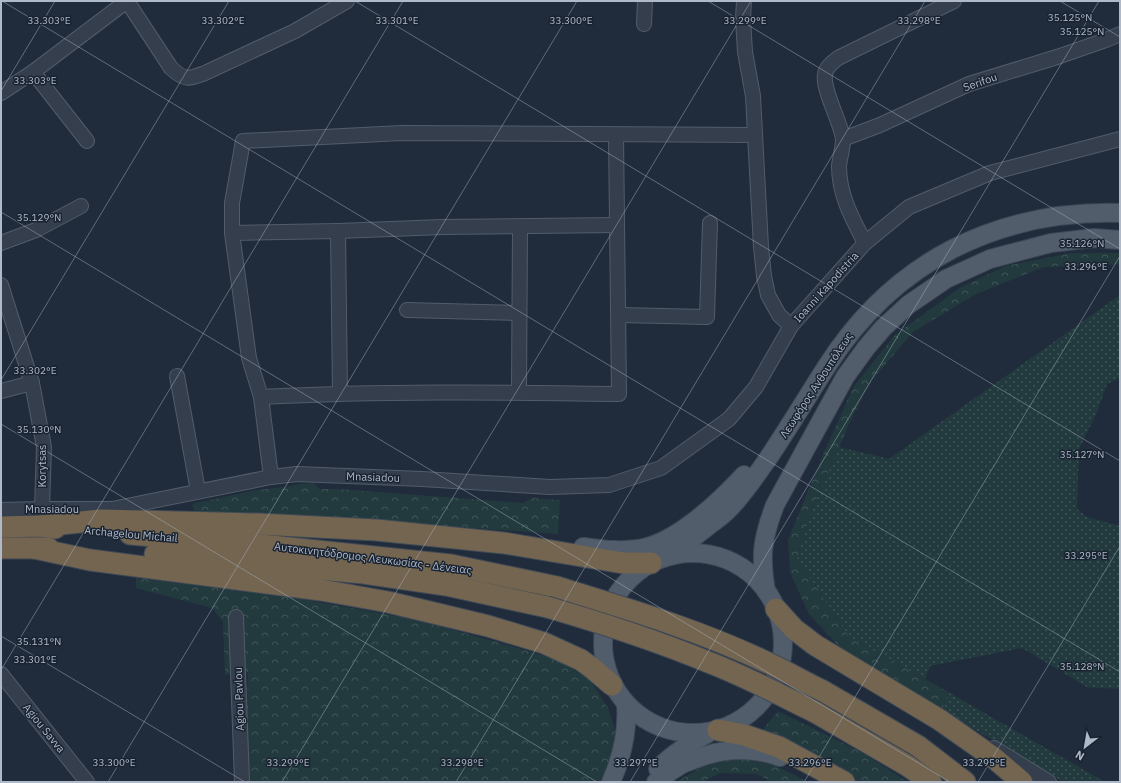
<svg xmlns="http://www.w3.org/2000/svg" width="1121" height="783" viewBox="0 0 1121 783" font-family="'IBM Plex Sans',sans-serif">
<defs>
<pattern id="grass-dots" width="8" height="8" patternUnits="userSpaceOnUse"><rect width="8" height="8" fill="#223a3d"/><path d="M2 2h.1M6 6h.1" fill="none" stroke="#405458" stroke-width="1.8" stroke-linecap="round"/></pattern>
<pattern id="forest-crowns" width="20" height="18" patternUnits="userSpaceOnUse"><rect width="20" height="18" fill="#223a3d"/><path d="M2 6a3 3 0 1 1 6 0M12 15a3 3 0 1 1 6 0" fill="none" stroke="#405458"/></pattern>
</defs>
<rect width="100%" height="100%" fill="#202c3c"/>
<!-- grass -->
<g fill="url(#grass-dots)">
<path d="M1120,295V378L1107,384L1097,412L1079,449L1077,509L1087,517L1120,526V689L1087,687L1022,648L930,666L925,679L849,637L797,558L811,512L839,447L889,459Z"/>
<path d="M948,692L1105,782H1063L942,710Z"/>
</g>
<!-- forest -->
<g fill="url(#forest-crowns)">
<path d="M1070,253H1120V264L1044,267L976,294L913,332L872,380L853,415L811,512L797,558L849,637L948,692L942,710L842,650L809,614L790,572L788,540L825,450L854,386L895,335L961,287L1006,266Z"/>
<path d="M314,483L319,489H338L523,503L532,498L560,500L558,534L329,518H197L192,504L256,490L285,487L300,484Z"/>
<path d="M136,578L296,598L413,619L511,646L558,660L590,680L608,708L616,733L615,759L603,782H245L248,672L225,675L223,622L212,608L136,588Z"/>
<path d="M778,711L861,752L908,782H855L760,733Z"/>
<path d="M738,758L774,765L808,782H773L756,774L720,773L702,782H676L702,767Z"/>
</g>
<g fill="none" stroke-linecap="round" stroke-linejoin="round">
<!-- minor casing -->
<g stroke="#525c6a" stroke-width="16">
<g id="minor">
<path d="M127,1L171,68C185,81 189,79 205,73L295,31L347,1"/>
<path d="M744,1L743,19L745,52L753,96L761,247L764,276L768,295L779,315L791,326L865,243L909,207L990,173L1120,139"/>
<path d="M644,24L645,1"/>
<path d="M33,72L87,141"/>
<path d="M1,93L33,72L127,1"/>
<path d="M843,139L880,125L969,84L1057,57L1106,40L1120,34"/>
<path d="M338,231L340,393"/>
<path d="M232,233L338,231L443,227L617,225"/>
<path d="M1,243L36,230L81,206"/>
<path d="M865,243C852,218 839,195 839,166C840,157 843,148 843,139C841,122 822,90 825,74C826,67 833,62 838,58L954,1"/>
<path d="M1,285L32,383L44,447L42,509"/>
<path d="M407,310L519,313"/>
<path d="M619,315L707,317L710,223"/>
<path d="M177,376L198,491"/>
<path d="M1,391L32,383"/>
<path d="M519,392L520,227"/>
<path d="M261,397C380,391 499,392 619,394L616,135"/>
<path d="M271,477L261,397L249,358L232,233V203L243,141L402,133L754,135"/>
<path d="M1,510L42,509H112L271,477L297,474L422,479L550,487L609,485L661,468L729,419L756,387L791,326"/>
<path d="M236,617L242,782"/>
<path d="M1,674L87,782"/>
<path d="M994,748L1049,782"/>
</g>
</g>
<!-- major casing -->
<g stroke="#3d4755" stroke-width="20">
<g id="major">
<path d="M583,547C601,549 619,552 638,549C675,544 719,502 744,475"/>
<circle cx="693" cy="643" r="90"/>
<path d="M671,555C683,546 695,536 707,527C713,522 720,518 726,512C742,497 754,478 767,460C788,429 807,397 827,366C894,261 997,210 1120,213"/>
<path d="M766,591C760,556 762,539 775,505L845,377L866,348L883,328L908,305L946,279L990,259L1051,243L1094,238L1120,240"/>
<path d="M658,769C672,754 689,744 707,734"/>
<path d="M611,782C622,757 628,732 626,705"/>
<path d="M656,782C663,776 671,771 679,766C683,763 688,762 693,760C722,748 750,746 780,757"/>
</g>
</g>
<!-- highway casing -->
<g stroke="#3f4957" stroke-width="23">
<g id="highway">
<path d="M41,526L101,520L259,524L376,530L504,543L623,563H651"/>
<path d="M1,527L41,526L55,528"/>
<path d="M130,534L261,545L451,565L557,587"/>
<path d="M1,548H48"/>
<path d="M34,548L90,560L321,590L388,602L488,626L544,643L581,660L592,668L612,685"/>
<path d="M155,554L363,573L446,585L547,607"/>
<path d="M776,609L794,629L815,645L940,720L994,758L1022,782"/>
<path d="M823,691L918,746L965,782"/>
<path d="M815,712L908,766L931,782"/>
<path d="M718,730L744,735L779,747L844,782"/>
</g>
</g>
<!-- minor -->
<use href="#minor" stroke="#343e4c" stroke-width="14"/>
<!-- major -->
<use href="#major" stroke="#525d6c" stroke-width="18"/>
<!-- highway -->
<use href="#highway" stroke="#736550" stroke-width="21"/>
<!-- highway-bridge casing -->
<g stroke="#3f4957" stroke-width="23" stroke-linecap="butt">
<g id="highway-bridge">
<path d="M557,587C628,609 699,630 766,662C786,671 804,682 823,691"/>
<path d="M547,607C602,623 655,640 708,662C745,676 780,695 815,712"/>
</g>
</g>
<!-- highway-bridge -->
<use href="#highway-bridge" stroke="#736550" stroke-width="21"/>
</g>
<!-- ticks -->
<path fill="none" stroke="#afb9c8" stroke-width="1" stroke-opacity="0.45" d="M2,1L1120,672M355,1L1120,461M708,1L1120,249M1060,1L1120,37M1,91L55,1M1,212L950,782M1,380L229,1M1,424L597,782M1,636L245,782M1,670L403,1M108,782L577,1M282,782L751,1M456,782L925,1M630,782L1099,1M804,782L1120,256M978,782L1120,546"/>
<g text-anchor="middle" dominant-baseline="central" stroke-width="3" stroke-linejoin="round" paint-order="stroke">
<!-- street labels -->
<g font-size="11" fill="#afb9c8" stroke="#192331">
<text transform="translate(980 82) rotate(-19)">Serifou</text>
<text transform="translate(826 287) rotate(-48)">Ioanni Kapodistria</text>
<text transform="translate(816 385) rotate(-57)">Λεωφόρος Ανθουπόλεως</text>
<text transform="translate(42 466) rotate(-90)">Korytsas</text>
<text transform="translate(373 477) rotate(2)">Mnasiadou</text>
<text x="52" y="509">Mnasiadou</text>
<text transform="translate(131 534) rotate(5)">Archagelou Michail</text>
<text transform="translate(373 558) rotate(7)">Αυτοκινητόδρομος Λευκωσίας - Δένειας</text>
<text transform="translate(239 699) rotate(-92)">Agiou Pavlou</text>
<text transform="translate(44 728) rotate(51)">Agiou Savva</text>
</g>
</g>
<g font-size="10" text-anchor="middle" fill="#afb9c8" stroke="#192331" stroke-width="3" stroke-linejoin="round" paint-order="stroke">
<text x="1070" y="21">35.125°N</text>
<text x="49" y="24">33.303°E</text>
<text x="223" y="24">33.302°E</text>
<text x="571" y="24">33.300°E</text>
<text x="397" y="24">33.301°E</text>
<text x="745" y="24">33.299°E</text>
<text x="919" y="24">33.298°E</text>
<text x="1082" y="35">35.125°N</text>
<text x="35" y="84">33.303°E</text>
<text x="39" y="221">35.129°N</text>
<text x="1082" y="247">35.126°N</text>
<text x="1086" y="270">33.296°E</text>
<text x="35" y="374">33.302°E</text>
<text x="39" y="433">35.130°N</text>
<text x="1082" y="458">35.127°N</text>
<text x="1086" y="559">33.295°E</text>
<text x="39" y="645">35.131°N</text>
<text x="35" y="663">33.301°E</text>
<text x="1082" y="670">35.128°N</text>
<text x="114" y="766">33.300°E</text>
<text x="288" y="766">33.299°E</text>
<text x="462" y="766">33.298°E</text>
<text x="636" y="766">33.297°E</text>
<text x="810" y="766">33.296°E</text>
<text x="984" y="766">33.295°E</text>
</g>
<!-- border -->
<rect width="1121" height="783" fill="none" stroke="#afb9c8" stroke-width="4"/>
<!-- north arrow -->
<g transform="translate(1085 747) rotate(211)" stroke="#192331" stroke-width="3" paint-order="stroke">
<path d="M0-3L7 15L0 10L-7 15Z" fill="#afb9c8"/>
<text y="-6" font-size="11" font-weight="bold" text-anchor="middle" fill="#afb9c8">N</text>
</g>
</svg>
